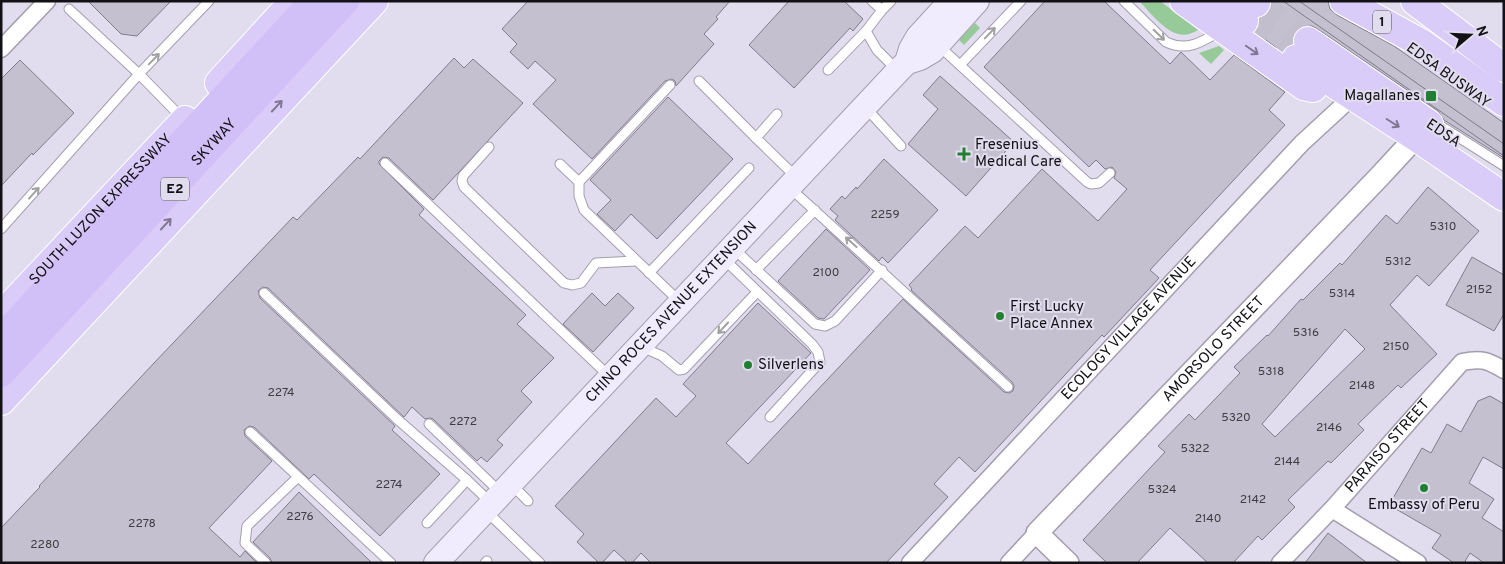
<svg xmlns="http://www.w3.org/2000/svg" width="1505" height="564" viewBox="0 0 1505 564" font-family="Overpass,sans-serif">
<rect width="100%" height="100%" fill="#e2ddee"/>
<!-- green -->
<g fill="#96ca98">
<path d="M1139,1H1160L1198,30C1174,46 1155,17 1139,1Z"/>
<path d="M975,23L980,28L964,45L959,40Z"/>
<path d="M1219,46L1224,50L1211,64L1199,53Z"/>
</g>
<!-- building -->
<g fill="#c4c0d0" stroke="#807c8b" fill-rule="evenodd">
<path d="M88,1H171L137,36L121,34Z"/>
<path d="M528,1H730L716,17L718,19L704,34L714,44L676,86L675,81L672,79L665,81L592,159L533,104L556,80L535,61L528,69L510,52L517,44L502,29Z"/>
<path d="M789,1H844L863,19L853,31L850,28L794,88L749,45Z"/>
<path d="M1045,1H1104L1170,64L1181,52L1210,80L1234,55L1285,92L1269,110L1285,125L1150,270L1159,278L1104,337L1102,335L975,472L959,457L934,484L948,497L886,563H651L641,553L632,563H628L614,550L602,563H599L577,542L584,534L555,506L656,398L676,417L696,396L683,384L758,303L811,353L726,443L748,464L903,299L1004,392L1009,393L1013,391L1014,386L1012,382L911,290L912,289L909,285L965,226L978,238L1042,169L1098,221L1127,189L1114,178L1116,172L1112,167L1105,169L1096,160L1089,167L984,67Z"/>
<path d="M1271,1H1328L1330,9L1337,15L1394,46L1504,123V158L1444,120L1438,111L1316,28L1309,25L1301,27L1295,33L1293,39V44L1289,45L1282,52L1255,32L1259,23V18L1263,17L1269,11Z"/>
<path d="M454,58L464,68L473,59L523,103L433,200L389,158L383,157L379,161V164L424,209L419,215L526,315L517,324L554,358L521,391L532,402L497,440L503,445L487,462L481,457L477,461L433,419L430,418L425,419L412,407L404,417L268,288L263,287L258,291L260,298L395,426L392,430L440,474L380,536L314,474L309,479L254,427L249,426L244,430L245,436L272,461L209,528L240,557L245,551L257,563H1V528L40,487L39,486L154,363L293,217L297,220L358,157L360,159Z"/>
<path d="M20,60L74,113L33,155L32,153L1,186V79Z"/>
<path d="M940,76L1014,142L966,196L908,144L938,109L923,95Z"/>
<path d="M668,97L733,159L657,239L631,214L615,231L597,214L611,200L590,180Z"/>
<path d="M884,159L938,210L888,263L882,257L879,261L835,220L838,216L830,209L842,196L845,199L856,187L857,189Z"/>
<path d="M1428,187L1479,231L1429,286L1417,275L1390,305L1437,354L1401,388L1398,385L1358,424L1364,430L1331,463L1328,461L1288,500L1295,507L1262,540L1258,536L1233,563H1208L1170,528L1137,563H1107L1083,540L1165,452L1158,446L1189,414L1195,420L1240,373L1234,367L1267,335L1268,336L1301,299L1303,300L1340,263L1342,265L1386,215L1397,224ZM1345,329L1365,349L1275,437L1262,424Z"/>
<path d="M826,229L870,270L824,319L818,318L778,281Z"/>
<path d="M1472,257L1504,275V314L1494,331L1446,305Z"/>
<path d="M592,293L605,306L618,293L634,308L593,352L563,324Z"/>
<path d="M1490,396L1504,404V469L1483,457L1469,483L1494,499L1482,518L1504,532V563H1484L1470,553L1464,563H1454L1432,548L1441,535L1389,505L1422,448L1431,453L1447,424L1461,432L1478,401Z"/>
<path d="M299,492L372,563H272L270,558L253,542Z"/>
<path d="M1328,533L1367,563H1305Z"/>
</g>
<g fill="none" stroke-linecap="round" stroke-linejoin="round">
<!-- trunk-tunnel -->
<g stroke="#c3bece" stroke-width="28" stroke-dasharray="28 14" stroke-linecap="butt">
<path d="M1256,3L1308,41"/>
<path d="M1244,21L1296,59"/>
</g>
<!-- service casing -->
<g stroke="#a39eae" stroke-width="11">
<g id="service">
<path d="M872,1L882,10L866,31L877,50L897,70"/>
<path d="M1124,1L1166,42C1187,52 1202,42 1220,31"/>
<path d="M69,9L139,74L182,118"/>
<path d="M882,10L891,1"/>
<path d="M938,45L1087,182L1091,184L1099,183L1110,173"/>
<path d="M960,65L1021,1"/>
<path d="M828,70L866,31"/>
<path d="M699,81L756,138"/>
<path d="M670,85L579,182V196L584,210L680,302"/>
<path d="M865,107L901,146"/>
<path d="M777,114L756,138L797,178"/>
<path d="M1433,121L1504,166"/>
<path d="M489,147L463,176L462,181L464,187L564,283L572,285L581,283L596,263L636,261"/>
<path d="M385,163L609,376"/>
<path d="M560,164L579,182"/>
<path d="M790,188L1008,387"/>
<path d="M1,229L139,74L209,1"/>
<path d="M733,248L815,324L825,326L835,321L882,270"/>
<path d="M724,259L812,344L818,352L820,362L770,417"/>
<path d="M756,270L815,210"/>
<path d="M649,273L749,168"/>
<path d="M264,293L397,419L467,480L491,503"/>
<path d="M642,347L662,356L679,370L684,369L757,292"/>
<path d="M429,424L501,493"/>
<path d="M250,432L391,563"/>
<path d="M511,484L528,501"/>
<path d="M486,511L540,563"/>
<path d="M427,523L467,480"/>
<path d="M266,563L245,543L247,526L298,477"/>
<path d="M485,563L487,561"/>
</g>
</g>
<!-- minor casing -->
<g stroke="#a39eae" stroke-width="19">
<g id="minor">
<path d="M1,49L47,1"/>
<path d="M1332,509L1418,563"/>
<path id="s1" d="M910,563L1302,143L1352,97"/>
<path d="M1009,563L1037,533"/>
<path id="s2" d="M1280,563L1332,509L1462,362C1481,358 1487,360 1504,370"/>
</g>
</g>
<!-- tertiary casing -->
<g stroke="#a39eae" stroke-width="24">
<g id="tertiary">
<path id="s3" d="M1068,563L1037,533L1380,176L1416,137"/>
</g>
</g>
<!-- secondary casing -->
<g stroke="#a39eae" stroke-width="26">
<g id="secondary">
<path d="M907,62L920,58L932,51L977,1"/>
<path id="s4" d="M436,563L898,71L907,62L911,49L918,37L951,1"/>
</g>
</g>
<!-- trunk casing -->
<g stroke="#fff" stroke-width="30">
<g id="trunk">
<path d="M1184,1L1304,86L1313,88"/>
<path d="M1216,1L1244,21"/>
<path d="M1253,1L1256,3"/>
<path d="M1344,1L1421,43L1504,102"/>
<path d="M1415,1L1504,68"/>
<path d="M1308,41L1429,124"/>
<path d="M1296,59L1416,137L1504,197"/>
<path d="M219,83L294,1"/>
<path id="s5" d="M1,316L185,120"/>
<path d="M1,401L374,1"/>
</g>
</g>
<!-- motorway casing -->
<g stroke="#fff" stroke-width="30">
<g id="motorway">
<path d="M1,339L314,1"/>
<path id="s6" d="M1,373L345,1"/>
</g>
</g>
<!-- service -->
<use href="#service" stroke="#fff" stroke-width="9"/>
<!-- minor -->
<use href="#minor" stroke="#fff" stroke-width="16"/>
<!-- tertiary -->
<use href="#tertiary" stroke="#fff" stroke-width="21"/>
<!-- secondary -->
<use href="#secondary" stroke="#f1ecfd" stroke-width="24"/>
<!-- trunk -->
<use href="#trunk" stroke="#daccf8" stroke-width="28"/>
<!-- motorway -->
<use href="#motorway" stroke="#d1bff7" stroke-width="28"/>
<!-- tram -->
<g stroke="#7e7a85" stroke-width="1">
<path d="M1283,1L1504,156"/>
<path d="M1299,1L1504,144"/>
</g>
</g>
<!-- one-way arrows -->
<defs><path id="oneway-shaft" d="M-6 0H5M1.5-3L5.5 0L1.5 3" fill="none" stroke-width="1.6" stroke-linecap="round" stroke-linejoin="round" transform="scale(1.25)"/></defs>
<g stroke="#a1a0a2">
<use href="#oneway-shaft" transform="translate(990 33) rotate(-46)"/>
<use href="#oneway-shaft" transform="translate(1159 35) rotate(44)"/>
<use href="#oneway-shaft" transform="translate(154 59) rotate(-46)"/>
<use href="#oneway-shaft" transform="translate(34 193) rotate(-48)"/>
<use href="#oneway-shaft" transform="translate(851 242) rotate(-138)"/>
<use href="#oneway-shaft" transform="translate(723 328) rotate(133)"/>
</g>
<g stroke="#807892">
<use href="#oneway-shaft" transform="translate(1252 50) rotate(35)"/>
<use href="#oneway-shaft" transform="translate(277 106) rotate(-47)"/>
<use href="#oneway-shaft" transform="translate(1393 123) rotate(32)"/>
<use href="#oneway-shaft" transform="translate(166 224) rotate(-47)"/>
</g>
<!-- markers -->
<g fill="#207f31" stroke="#e2ddee" stroke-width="2">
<rect x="1425" y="90" width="12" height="12" rx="2.5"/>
<path d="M961.5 146.5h5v5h5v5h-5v5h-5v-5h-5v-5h5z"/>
<circle cx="1000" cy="316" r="5"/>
<circle cx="748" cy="365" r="5"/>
<circle cx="1424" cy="488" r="5"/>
</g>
<g text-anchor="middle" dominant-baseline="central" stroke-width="4" stroke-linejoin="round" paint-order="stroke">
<!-- number labels -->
<g font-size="12" fill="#3f3d44">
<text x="885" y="215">2259</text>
<text x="1443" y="227">5310</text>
<text x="1398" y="262">5312</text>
<text x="826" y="273">2100</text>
<text x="1479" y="290">2152</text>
<text x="1342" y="294">5314</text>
<text x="1306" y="333">5316</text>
<text x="1396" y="347">2150</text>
<text x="1271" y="372">5318</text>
<text x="1362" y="386">2148</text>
<text x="281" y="393">2274</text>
<text x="1236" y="418">5320</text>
<text x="463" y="422">2272</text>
<text x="1329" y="428">2146</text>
<text x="1195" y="449">5322</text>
<text x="1287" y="462">2144</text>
<text x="389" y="485">2274</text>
<text x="1162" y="490">5324</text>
<text x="1253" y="500">2142</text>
<text x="300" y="517">2276</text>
<text x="1208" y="519">2140</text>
<text x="142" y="524">2278</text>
<text x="45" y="545">2280</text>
</g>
<!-- shield labels -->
<g fill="#e2ddee" stroke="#514e57" stroke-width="1">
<rect x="1373" y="10.5" width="18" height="23" rx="4"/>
<rect x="161" y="177.5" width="28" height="23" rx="4"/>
</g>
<g font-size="14" font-weight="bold" fill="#131116">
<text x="1382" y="22">1</text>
<text x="175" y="189">E2</text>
</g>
<!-- street labels -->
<g font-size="15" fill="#131116" stroke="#e2ddee">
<text transform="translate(1448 76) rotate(36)">EDSA BUSWAY</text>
<text transform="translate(1443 134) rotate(34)">EDSA</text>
<text stroke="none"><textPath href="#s6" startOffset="314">SKYWAY</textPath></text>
<text stroke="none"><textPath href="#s5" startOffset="146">SOUTH LUZON EXPRESSWAY</textPath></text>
<text stroke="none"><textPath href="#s4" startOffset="344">CHINO ROCES AVENUE EXTENSION</textPath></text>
<text stroke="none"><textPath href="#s1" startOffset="321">ECOLOGY VILLAGE AVENUE</textPath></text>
<text stroke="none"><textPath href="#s3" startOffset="298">AMORSOLO STREET</textPath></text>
<text stroke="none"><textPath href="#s2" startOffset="159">PARAISO STREET</textPath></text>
</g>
<!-- poi labels -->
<g font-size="15" fill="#131116" stroke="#e2ddee" text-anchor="start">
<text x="1420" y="96" text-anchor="end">Magallanes</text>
<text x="975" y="145">Fresenius<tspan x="975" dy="17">Medical Care</tspan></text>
<text x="1010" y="307">First Lucky<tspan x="1010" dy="17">Place Annex</tspan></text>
<text x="758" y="365">Silverlens</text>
<text x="1424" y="505" text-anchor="middle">Embassy of Peru</text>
</g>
</g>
<!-- border -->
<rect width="1505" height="564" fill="none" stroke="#131116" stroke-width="5"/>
<!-- north arrow -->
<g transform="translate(1470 35) rotate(71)" stroke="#e2ddee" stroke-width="4" paint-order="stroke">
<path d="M0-4L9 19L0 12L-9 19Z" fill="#131116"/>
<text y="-8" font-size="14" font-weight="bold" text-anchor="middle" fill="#131116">N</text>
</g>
</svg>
